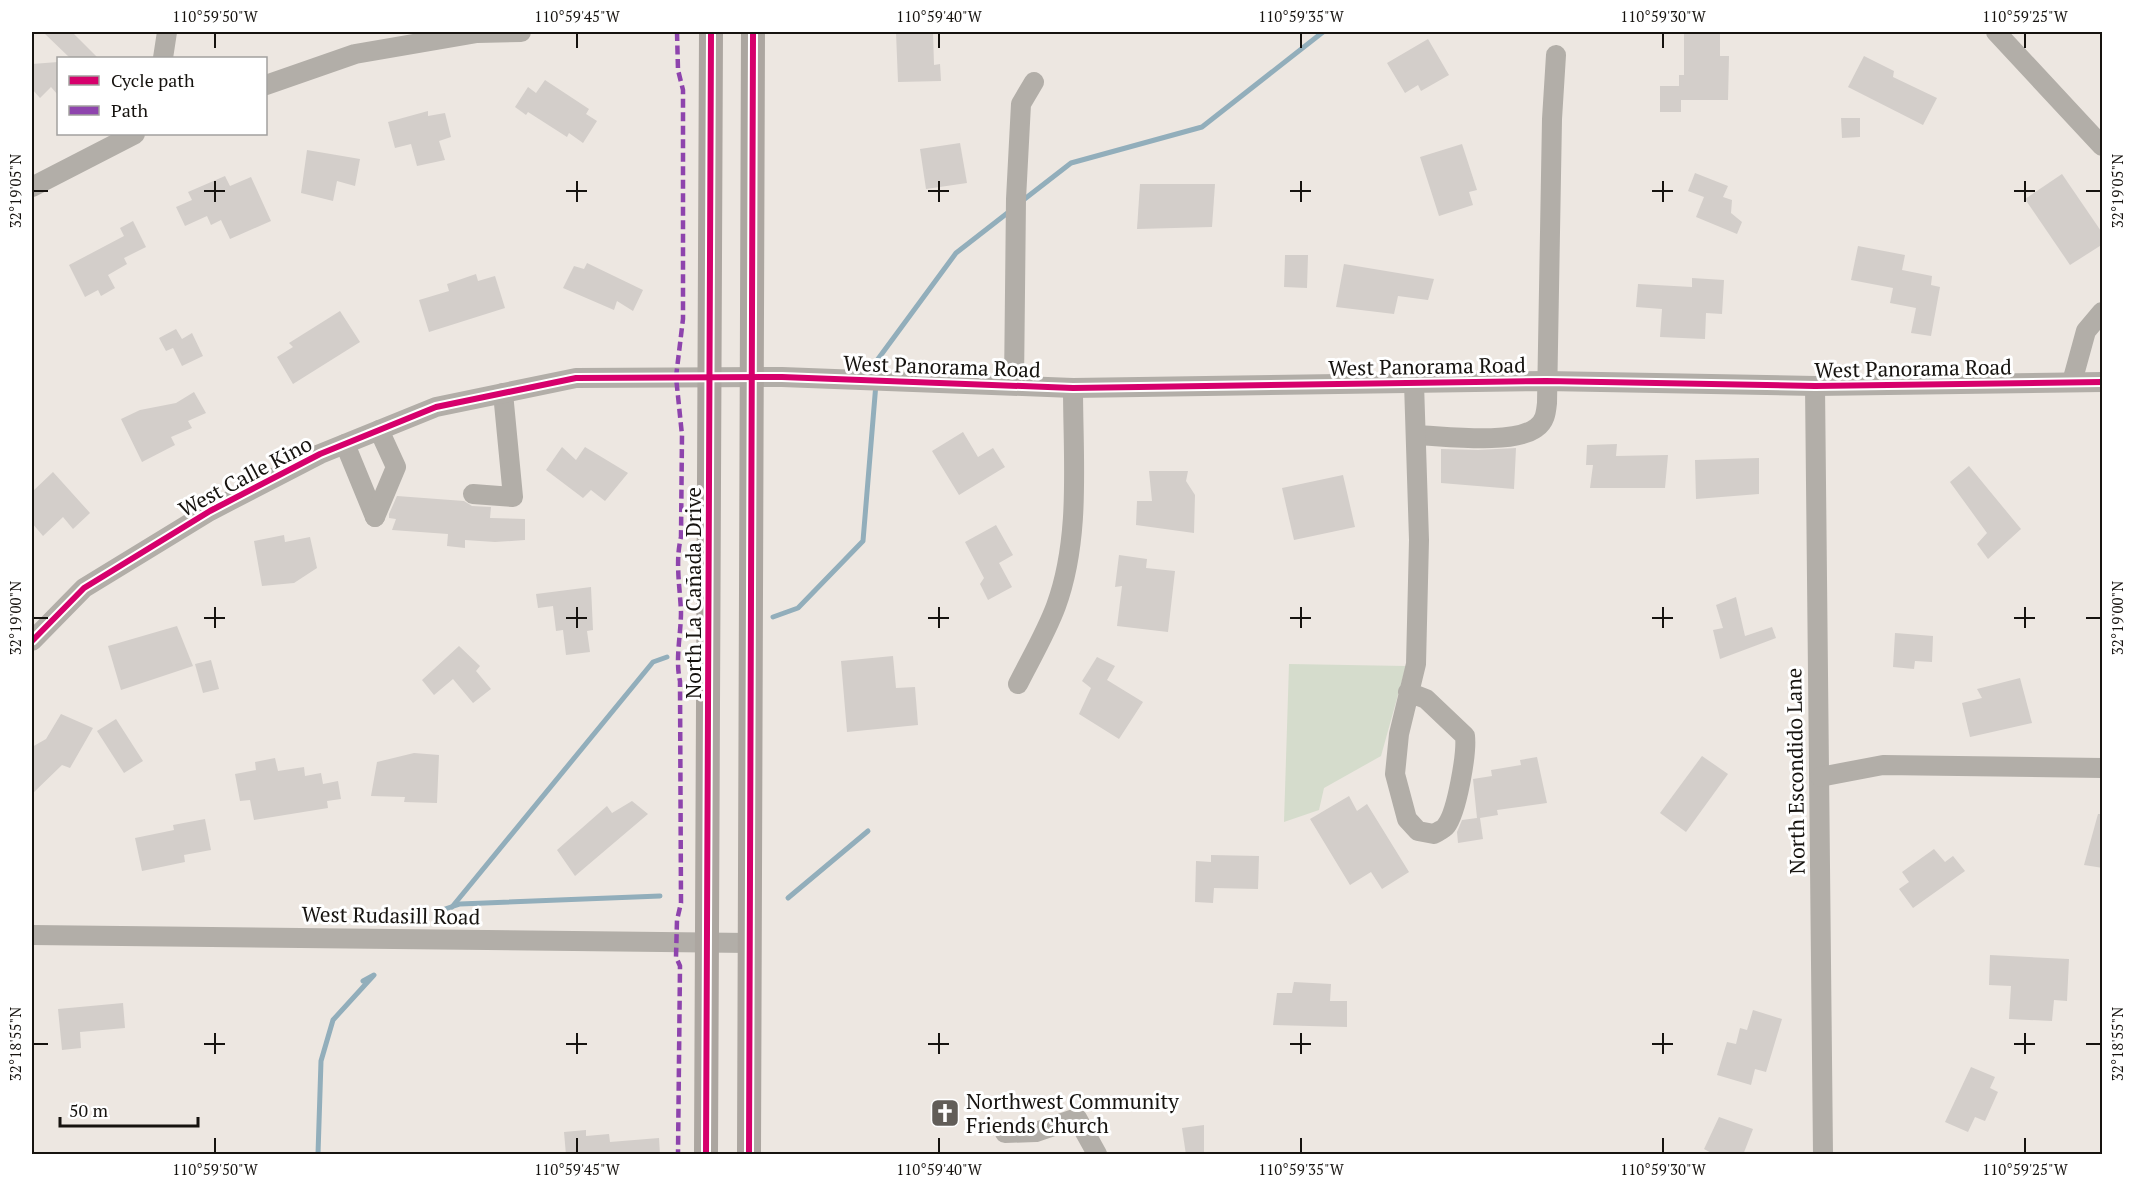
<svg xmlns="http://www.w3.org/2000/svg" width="2134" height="1186" viewBox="0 0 2134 1186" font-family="'PT Serif',serif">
<rect width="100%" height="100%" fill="#ede7e1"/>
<!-- green -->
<path fill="#d5dccc" d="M1289,664L1406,666L1381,756L1324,788L1319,810L1284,822Z"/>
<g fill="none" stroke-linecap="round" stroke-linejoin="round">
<!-- stream -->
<g stroke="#92aebb" stroke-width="5">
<path d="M1022,201L1071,163L1202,127L1323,32"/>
<path d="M773,617L798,608L863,541L878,359L956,253L1010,211"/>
<path d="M788,898L868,831"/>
<path d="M452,907L653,662L667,657"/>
<path d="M445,909L460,904L660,896"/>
<path d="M318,1154L321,1061L333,1020L374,975L363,981"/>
</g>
</g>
<!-- building -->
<g fill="#d3ceca">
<path d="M43,32H72L98,58H70Z"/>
<path d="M896,32H933L934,65L940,64L941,81L898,82Z"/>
<path d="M1684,32H1720V56H1729L1728,100H1681V112H1660V86H1679V75H1684Z"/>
<path d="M1428,39L1449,75L1421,91L1418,85L1405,93L1387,63Z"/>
<path d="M1864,56L1894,71L1893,77L1937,98L1923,125L1848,87Z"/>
<path d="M58,62V95L51,87L40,98L32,89V64Z"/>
<path d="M545,80L589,109L586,114L597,121L583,143L569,133L567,137L528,112L526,115L515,107L528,87L536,93Z"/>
<path d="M428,111V116L445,113L451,137L439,141L445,160L417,166L411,144L395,148L388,122Z"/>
<path d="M1841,118H1860V137L1842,138Z"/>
<path d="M960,143L967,183L926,189L920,149Z"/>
<path d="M1462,144L1477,190L1469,192L1473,205L1439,216L1420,157Z"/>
<path d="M307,150L360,159L355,186L337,181L333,201L301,193Z"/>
<path d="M1695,173L1728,186L1723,197L1732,200L1731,213L1742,222L1737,234L1696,217L1704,197L1688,191Z"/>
<path d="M2062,174L2103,234V244L2070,265L2025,199Z"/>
<path d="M225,176L230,186L251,177L271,221L230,239L221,220L211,225L207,216L185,226L176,207L192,200L188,192Z"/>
<path d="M1140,184H1215L1212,227L1137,229Z"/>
<path d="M133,221L146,247L124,258L127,264L108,275L115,288L101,296L98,290L85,297L69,265L124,236L120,228Z"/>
<path d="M1858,246L1905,255L1902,270L1932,276L1931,285L1940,287L1931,336L1911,333L1916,308L1890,303L1893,288L1851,280Z"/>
<path d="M1285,255H1308L1307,288L1284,287Z"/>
<path d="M587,263L643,290L633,311L617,301L614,310L563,288L574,266L584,269Z"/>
<path d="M1344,264L1434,279L1428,300L1398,296L1394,314L1336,307Z"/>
<path d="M476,274L478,281L495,276L505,308L429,332L419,300L449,291L447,284Z"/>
<path d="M1692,278L1724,280L1722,314L1706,313L1705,339L1660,337L1662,309L1636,307L1638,284L1692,287Z"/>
<path d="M340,311L360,342L293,384L277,357L293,347L289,343Z"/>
<path d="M176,329L182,339L192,333L203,356L182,366L173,348L166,351L159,338Z"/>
<path d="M194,392L206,413L188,421L192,428L171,437L175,445L142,462L121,419L140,410L176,403Z"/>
<path d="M963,432L978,457L993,448L1005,467L959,495L932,451Z"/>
<path d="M1617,444L1616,456L1668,455L1665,488H1590L1593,465H1586L1587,445Z"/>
<path d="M562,447L576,460L585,447L628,473L605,501L591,490L583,498L546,470Z"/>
<path d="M1516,448L1514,489L1441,483V449L1478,450Z"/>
<path d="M1759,458V494L1696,499L1695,460Z"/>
<path d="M1969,466L2021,529L1988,559L1977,544L1987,533L1950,482Z"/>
<path d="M1149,471H1188L1186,481L1195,495L1194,533L1136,525L1137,501H1152Z"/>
<path d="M53,472L90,513L73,529L63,517L43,536L32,523V492Z"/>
<path d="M1343,475L1355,527L1294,540L1282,488Z"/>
<path d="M397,496L464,501L472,506L491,507L490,518L525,519V540L495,542L465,540V548L447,546L448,534L392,530L396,519L389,518V514Z"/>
<path d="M996,525L1013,555L999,563L1012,587L988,600L980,584L984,578L965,542Z"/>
<path d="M284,535L285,542L310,537L317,568L294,583L262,586L254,541Z"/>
<path d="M1119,555L1147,559L1146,568L1175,571L1168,632L1117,626L1122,586L1115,587Z"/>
<path d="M591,587L593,630L587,631L590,652L566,655L563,630L556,631L553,606L538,608L536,594Z"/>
<path d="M1736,597L1745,636L1772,627L1776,638L1720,659L1713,630L1723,628L1716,605Z"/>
<path d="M177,626L193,666L121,690L108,646Z"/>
<path d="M1895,633L1933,636L1932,662L1915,661L1914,669L1893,667Z"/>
<path d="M459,646L480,666L476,671L491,689L473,703L453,679L434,695L422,680Z"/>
<path d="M893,656L896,688L915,687L918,725L847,732L841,661Z"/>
<path d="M1097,657L1115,666L1107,680L1143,702L1119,739L1079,714L1091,688L1082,681Z"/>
<path d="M211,660L219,689L203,693L195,664Z"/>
<path d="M2020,678L2032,723L1970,737L1962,703L1982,698L1977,689Z"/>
<path d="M61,714L93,728L70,768L62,765L32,794V747L46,739Z"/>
<path d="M116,719L143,761L124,773L97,731Z"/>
<path d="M414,753L439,755L437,803L404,802L405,797L371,796L377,762Z"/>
<path d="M1702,756L1728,774L1686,832L1660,813Z"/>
<path d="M1537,757L1547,803L1497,810L1498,815L1480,818L1483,839L1458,843L1457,832L1462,820L1477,818L1473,779L1492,776L1491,770L1521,765L1520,760Z"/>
<path d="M275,758L278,771L304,767L305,776L321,773L323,784L338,781L341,799L327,801L328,808L254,820L250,800L240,801L235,774L256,770L255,762Z"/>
<path d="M1349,796L1357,811L1367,804L1409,872L1382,889L1371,872L1350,885L1310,819Z"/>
<path d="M632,801L648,814L575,876L557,850L607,806L612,813Z"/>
<path d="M2098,814H2103V868L2084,865Z"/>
<path d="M205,819L211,850L184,855L185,862L142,871L135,838L174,830L173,825Z"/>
<path d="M1934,849L1945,862L1953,856L1965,871L1913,908L1899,889L1909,882L1902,872Z"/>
<path d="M1211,855L1259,856L1258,889L1214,888L1213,903L1195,902L1196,861L1211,862Z"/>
<path d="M1990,955L2069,959L2067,1001L2054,1000L2052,1021L2009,1019L2011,986L1989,985Z"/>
<path d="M1294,982L1331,984L1330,1001H1347V1027L1273,1025L1277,993H1292Z"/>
<path d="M123,1003L125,1028L80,1032L81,1048L62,1050L58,1009Z"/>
<path d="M1753,1010L1782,1019L1766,1072L1755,1069L1751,1085L1717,1075L1727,1042L1736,1044L1740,1028L1747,1030Z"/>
<path d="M1971,1067L1995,1077L1990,1088L1998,1092L1985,1121L1975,1117L1968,1132L1945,1122Z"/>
<path d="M1719,1117L1753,1129L1743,1155H1715L1704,1149Z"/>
<path d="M1204,1125V1155H1186L1182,1128Z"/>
<path d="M586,1130V1136L609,1134L610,1142L659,1138L660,1155H566L564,1132Z"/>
</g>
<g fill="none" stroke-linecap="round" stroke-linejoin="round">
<!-- minor -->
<g stroke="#b2aea8" stroke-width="20">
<path d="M1996,32L2102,146"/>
<path d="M163,58L167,32"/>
<path d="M266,85L355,54L477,33L521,32"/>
<path d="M32,187L135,134"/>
<path d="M2072,382L2086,331L2102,312"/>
<path d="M1014,385L1016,199L1021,104L1034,82"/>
<path d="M1815,386L1823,1154"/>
<path d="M1416,435C1445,436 1513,445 1536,428C1545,422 1546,413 1547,403L1552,119L1556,55"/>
<path d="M345,444L375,517"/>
<path d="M473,494L513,497L503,393"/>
<path d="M375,517L396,467L379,430"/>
<path d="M32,641L84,588L210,511L320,454L436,407L576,378L782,377L1073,388L1546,381L1815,386L2102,382"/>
<path d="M1018,684C1031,658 1046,633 1056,606C1081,538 1073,459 1073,388"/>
<path d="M1408,692L1426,699L1465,736C1467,753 1457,812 1446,826C1444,829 1437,832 1434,834L1418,831L1407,819L1395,774L1399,734L1416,664L1419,540L1414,383"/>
<path d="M1820,777L1883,765L2102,768"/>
<path d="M32,935L749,943"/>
<path d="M1005,1133L1036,1132L1077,1118L1097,1154"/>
</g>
<!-- major -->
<g stroke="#aca6a0" stroke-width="24">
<path d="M706,1154L711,32"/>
<path d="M749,1154L753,32"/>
</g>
<!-- quiet -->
<path stroke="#8e44ad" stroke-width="4.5" stroke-dasharray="9 4.5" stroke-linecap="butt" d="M677,32L678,70L683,90V319L676,377L682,435L681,537C675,562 680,587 681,612C681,634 675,660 680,681L681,903L677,920L676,957L680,966L678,1154"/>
<!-- cycleway casing -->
<g stroke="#fff" stroke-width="10">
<g id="cycleway">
<path d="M32,641L84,588L210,511L320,454L436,407L576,378L782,377L1073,388L1546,381L1815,386L2102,382"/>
<path d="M706,1154L711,32"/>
<path d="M749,1154L753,32"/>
</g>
</g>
<!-- cycleway -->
<use href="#cycleway" stroke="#d6006c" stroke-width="6"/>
</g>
<!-- ticks -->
<path fill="none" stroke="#16130f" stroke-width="2" d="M215,33V48M577,33V48M939,33V48M1301,33V48M1663,33V48M2025,33V48M215,181V202M577,181V202M939,181V202M1301,181V202M1663,181V202M2025,181V202M33,191H48M204,191H225M566,191H587M928,191H949M1290,191H1311M1652,191H1673M2014,191H2035M2086,191H2101M215,607V628M577,607V628M939,607V628M1301,607V628M1663,607V628M2025,607V628M33,618H48M204,618H225M566,618H587M928,618H949M1290,618H1311M1652,618H1673M2014,618H2035M2086,618H2101M215,1033V1054M577,1033V1054M939,1033V1054M1301,1033V1054M1663,1033V1054M2025,1033V1054M33,1044H48M204,1044H225M566,1044H587M928,1044H949M1290,1044H1311M1652,1044H1673M2014,1044H2035M2086,1044H2101M215,1138V1153M577,1138V1153M939,1138V1153M1301,1138V1153M1663,1138V1153M2025,1138V1153"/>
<!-- icons -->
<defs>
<g id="church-square" transform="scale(1.5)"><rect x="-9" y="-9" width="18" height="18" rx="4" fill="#615d58" stroke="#fff"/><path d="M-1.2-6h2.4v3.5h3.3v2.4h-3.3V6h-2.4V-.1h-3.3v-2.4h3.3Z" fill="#fff"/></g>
</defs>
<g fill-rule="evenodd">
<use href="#church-square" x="945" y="1113"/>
</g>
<g text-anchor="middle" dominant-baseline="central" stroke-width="6" stroke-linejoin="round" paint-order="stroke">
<!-- street labels -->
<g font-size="21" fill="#16130f" stroke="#fff">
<text transform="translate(942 366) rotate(2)">West Panorama Road</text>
<text transform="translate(1427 366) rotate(-1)">West Panorama Road</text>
<text transform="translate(1913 368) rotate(-1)">West Panorama Road</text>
<text transform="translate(245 476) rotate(-28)">West Calle Kino</text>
<text transform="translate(693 593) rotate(-90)">North La Cañada Drive</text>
<text transform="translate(1795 771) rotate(-91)">North Escondido Lane</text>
<text transform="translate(391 915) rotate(1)">West Rudasill Road</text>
</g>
<!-- poi labels -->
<g font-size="21" fill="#16130f" stroke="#fff" text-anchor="start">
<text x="966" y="1101">Northwest Community<tspan x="966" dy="24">Friends Church</tspan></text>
</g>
</g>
<!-- border -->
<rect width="2134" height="1186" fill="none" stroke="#ffffff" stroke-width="66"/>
<!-- legend -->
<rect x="57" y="57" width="210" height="78" fill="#ffffff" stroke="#a2a19f" stroke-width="1.5"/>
<rect x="69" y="76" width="30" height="9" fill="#d6006c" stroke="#a2a19f" stroke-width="1.5"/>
<text x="111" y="87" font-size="18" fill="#16130f">Cycle path</text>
<rect x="69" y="106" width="30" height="9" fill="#8e44ad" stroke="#a2a19f" stroke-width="1.5"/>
<text x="111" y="117" font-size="18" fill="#16130f">Path</text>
<!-- scale -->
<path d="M60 1117v9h138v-9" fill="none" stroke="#16130f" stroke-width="3"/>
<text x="69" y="1117" font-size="18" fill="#16130f" stroke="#ffffff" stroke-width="4.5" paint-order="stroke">50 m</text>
<rect x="33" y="33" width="2068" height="1120" fill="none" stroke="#16130f" stroke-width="2"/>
<g font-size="15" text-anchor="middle" fill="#16130f">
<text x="215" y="22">110°59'50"W</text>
<text x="577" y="22">110°59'45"W</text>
<text x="939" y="22">110°59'40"W</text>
<text x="1301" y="22">110°59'35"W</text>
<text x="1663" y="22">110°59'30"W</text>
<text x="2025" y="22">110°59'25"W</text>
<text transform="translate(16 191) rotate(-90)" y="5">32°19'05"N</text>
<text transform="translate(2118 191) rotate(-90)" y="5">32°19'05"N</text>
<text transform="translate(16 618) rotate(-90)" y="5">32°19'00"N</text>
<text transform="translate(2118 618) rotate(-90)" y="5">32°19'00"N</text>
<text transform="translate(16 1044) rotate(-90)" y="5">32°18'55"N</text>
<text transform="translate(2118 1044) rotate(-90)" y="5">32°18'55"N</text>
<text x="215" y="1175">110°59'50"W</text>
<text x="577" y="1175">110°59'45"W</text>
<text x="939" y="1175">110°59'40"W</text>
<text x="1301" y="1175">110°59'35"W</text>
<text x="1663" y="1175">110°59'30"W</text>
<text x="2025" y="1175">110°59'25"W</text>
</g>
</svg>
